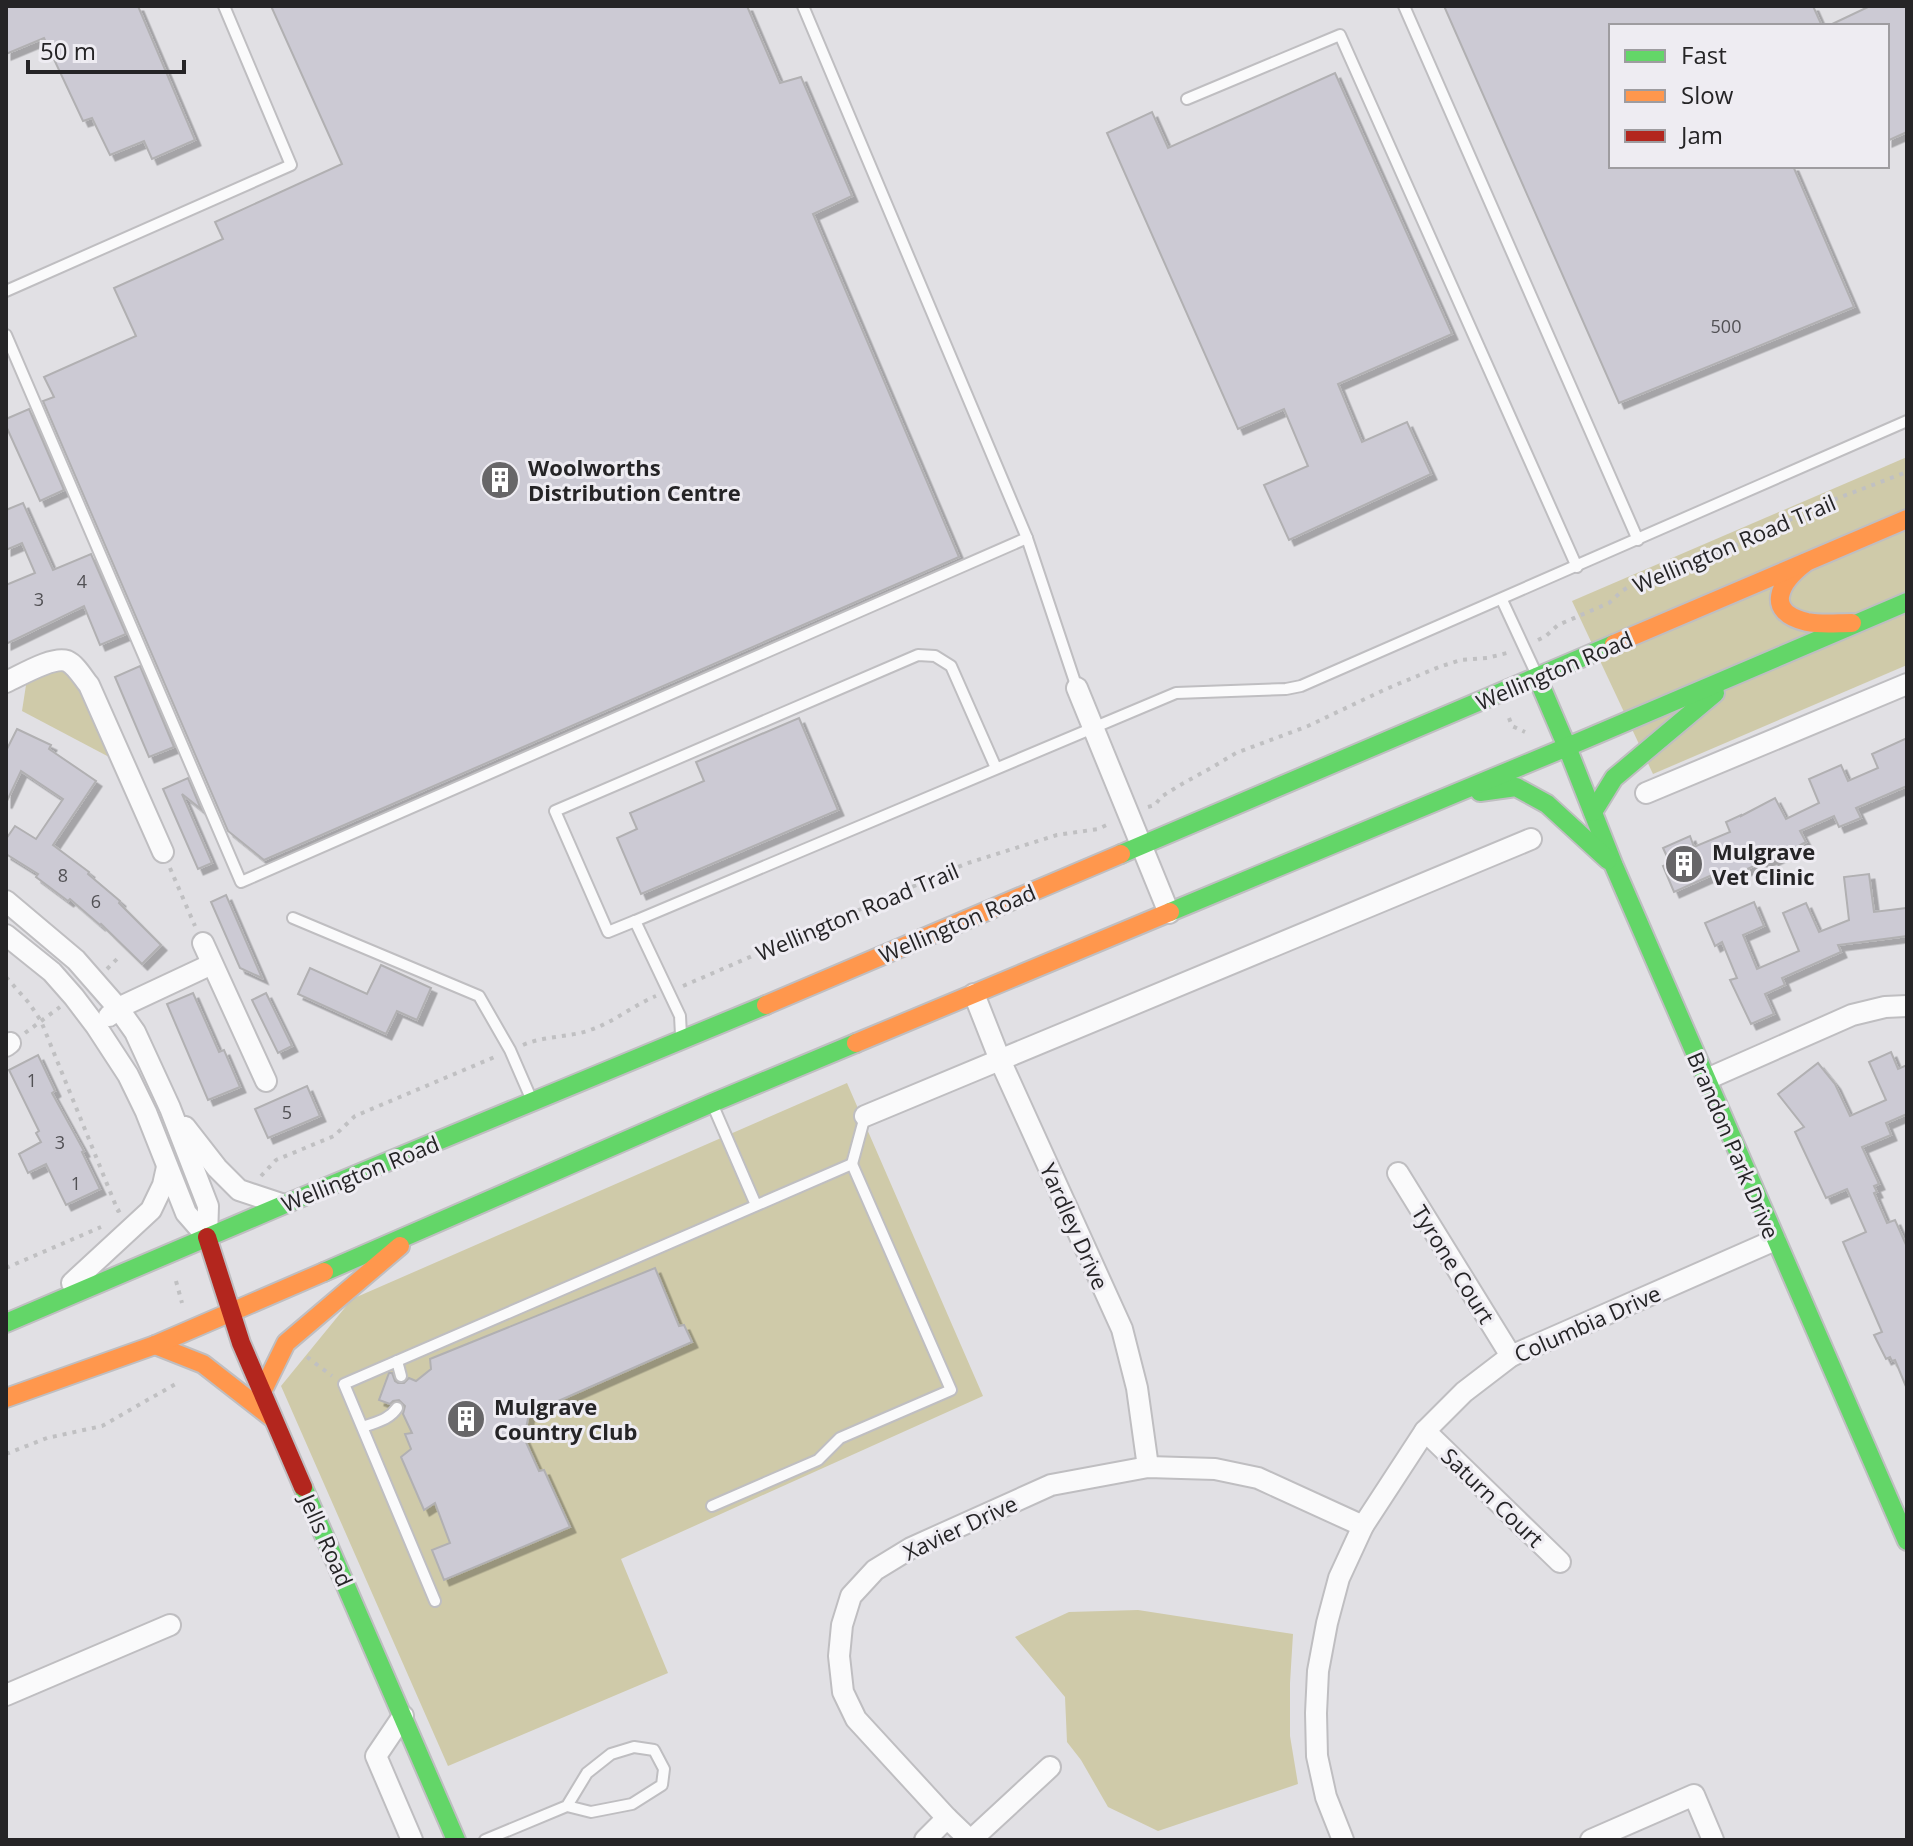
<svg xmlns="http://www.w3.org/2000/svg" width="1913" height="1846" viewBox="0 0 1913 1846" font-family="'Open Sans',sans-serif">
<defs>
<filter id="shadow"><feDropShadow dx="5.5" dy="5.5" stdDeviation="0" flood-color="#0004"/></filter>
</defs>
<rect width="100%" height="100%" fill="#e1e0e4"/>
<!-- green -->
<g fill="#cfcaa9">
<path d="M1907,457V665L1653,774L1572,601Z"/>
<path d="M64,670L73,675L111,758L22,711L26,685L53,671Z"/>
<path d="M847,1083L983,1396L621,1559L668,1673L448,1766L281,1386L352,1299Z"/>
<path d="M1138,1610L1293,1634L1290,1683V1736L1298,1784L1158,1831L1108,1807L1081,1760L1067,1742L1065,1697L1015,1637L1069,1612Z"/>
</g>
<!-- building -->
<g fill="#cccad4" stroke="#b1b0b2" stroke-width="2" filter="url(#shadow)">
<path d="M6,6H138L195,140L152,159L144,141L110,155L92,118L83,121L44,38L6,54Z"/>
<path d="M271,6H747L780,83L801,77L852,196L813,214L959,557L264,860L228,831L43,401L54,397L44,377L136,336L114,288L223,239L215,222L342,164Z"/>
<path d="M1444,6H1813L1822,26H1611V166H1793L1854,307L1619,403Z"/>
<path d="M1870,6H1907V132L1887,141V26H1828Z"/>
<path d="M1335,73L1452,334L1338,384L1362,442L1407,422L1431,474L1289,540L1264,485L1308,466L1284,409L1238,429L1107,133L1152,112L1168,148Z"/>
<path d="M29,409L64,490L40,501L6,426V419Z"/>
<path d="M23,503L53,570L91,554L126,634L100,645L84,606L6,644V585L35,573L22,543L6,550V510Z"/>
<path d="M140,666L174,747L149,757L115,677Z"/>
<path d="M799,718L838,810L641,894L617,838L637,829L630,813L704,781L696,762Z"/>
<path d="M17,729L51,745L49,749L96,781L53,845L89,872L88,874L120,901L119,903L161,945L142,964L101,924L100,925L70,899L68,901L36,877L38,874L6,854V839L15,826L36,839L63,799L21,771L6,803V751Z"/>
<path d="M1907,738V786L1856,808L1861,818L1839,827L1834,816L1800,831L1806,842L1773,860L1772,858L1727,878L1723,870L1674,892L1663,866L1670,863L1663,848L1690,836L1694,847L1730,832L1726,822L1741,815V816L1775,798L1786,819L1819,803L1809,779L1841,765L1848,781L1878,768L1872,754Z"/>
<path d="M188,778L201,809L182,794L212,863L198,869L163,789Z"/>
<path d="M1869,874L1874,912L1907,908V936L1838,945L1841,952L1782,978L1785,985L1765,994L1774,1014L1751,1024L1730,980L1737,978L1722,942L1715,946L1705,923L1754,902L1764,926L1743,935L1757,969L1799,951L1783,913L1806,903L1819,932L1849,920L1844,877Z"/>
<path d="M226,895L262,978L240,968L211,902Z"/>
<path d="M381,965L431,988L417,1020L397,1011L386,1034L298,994L310,968L367,994Z"/>
<path d="M193,993L219,1052L224,1050L240,1087L208,1100L167,1004Z"/>
<path d="M266,993L292,1046L278,1053L252,1000Z"/>
<path d="M1891,1052L1898,1069L1907,1065V1114L1886,1123L1891,1135L1862,1147L1879,1184L1874,1186L1877,1192L1874,1193L1887,1223L1895,1220L1907,1247V1389L1895,1360L1892,1361L1890,1357L1886,1359L1874,1335L1882,1332L1843,1242L1866,1232L1847,1189L1826,1198L1795,1132L1804,1127L1778,1094L1818,1063L1835,1084L1850,1116L1886,1100L1869,1062Z"/>
<path d="M38,1055L55,1091L52,1093L84,1151L82,1152L100,1189L66,1205L46,1164L28,1173L19,1154L41,1142L36,1133L39,1131L9,1070Z"/>
<path d="M307,1086L320,1116L268,1138L255,1109Z"/>
<path d="M655,1268L679,1326L684,1325L692,1342L556,1402L530,1409L524,1438L539,1471L544,1470L570,1527L444,1580L432,1550L450,1543L435,1503L424,1510L401,1457L411,1449L405,1434L412,1433L403,1414L405,1406L399,1400L393,1401L390,1404L379,1400L389,1373H392L395,1381L398,1383H404L409,1378L416,1381L431,1369L430,1359Z"/>
</g>
<g fill="none" stroke-linecap="round" stroke-linejoin="round">
<!-- lane casing -->
<g stroke="#bfbec1" stroke-width="14">
<g id="lane">
<path d="M803,6L1027,538L1077,688"/>
<path d="M1404,6L1638,540"/>
<path d="M1187,99L1340,35L1577,567"/>
<path d="M6,291L291,165L224,6"/>
<path d="M6,335L241,882L1027,538"/>
<path d="M1502,600L1535,671"/>
<path d="M293,918L479,996L510,1050L530,1096"/>
<path d="M635,921L1176,693L1286,689L1301,686L1907,421"/>
<path d="M681,1035L680,1016L635,921L608,932L555,811L918,655L935,656L951,666L996,768"/>
<path d="M714,1108L756,1205"/>
<path d="M852,1164L865,1116"/>
<path d="M397,1361L401,1376"/>
<path d="M363,1427C376,1422 389,1420 397,1408"/>
<path d="M435,1601L344,1384L852,1164L951,1390L840,1438L818,1460L712,1506"/>
<path d="M485,1840L567,1806L591,1812L632,1804L662,1785L664,1769L654,1750L634,1747L611,1754L587,1773L567,1806"/>
</g>
</g>
<!-- street casing -->
<g stroke="#bfbec1" stroke-width="24">
<g id="street">
<path d="M6,682C20,676 52,656 67,661C76,665 83,678 89,685L163,852"/>
<path d="M1077,688L1169,913"/>
<path d="M1646,793L1907,684"/>
<path d="M6,901L76,960L118,1008L135,1032L170,1108L208,1206L207,1237"/>
<path d="M6,935L52,972L74,997L96,1026L128,1075L146,1112L186,1213L207,1237"/>
<path d="M203,943L266,1081"/>
<path d="M974,994L1000,1060L1122,1329L1137,1388L1148,1467"/>
<path d="M109,1016L118,1008L212,964"/>
<path d="M6,1046L10,1043"/>
<path d="M1707,1079L1852,1015L1885,1007L1907,1006"/>
<path d="M865,1116L1531,839"/>
<path d="M185,1127L217,1168L239,1190L281,1204"/>
<path d="M1398,1173L1511,1356"/>
<path d="M72,1283L151,1210L163,1185L167,1167"/>
<path d="M1425,1431L1560,1562"/>
<path d="M6,1695L170,1625"/>
<path d="M403,1716L376,1756L412,1840"/>
<path d="M925,1840L947,1818"/>
<path d="M970,1840L947,1818L856,1719L843,1692L839,1656L842,1625L851,1596L875,1570L911,1548L1051,1485L1148,1467L1215,1469L1258,1478L1363,1526"/>
<path d="M971,1840L1050,1767"/>
<path d="M1343,1840L1326,1797L1317,1756L1316,1713L1318,1671L1327,1623L1339,1578L1363,1526L1425,1431L1464,1392L1511,1356L1775,1240"/>
<path d="M1591,1840L1694,1795L1713,1840"/>
</g>
</g>
<!-- fast casing -->
<g stroke="#bfbec1" stroke-width="22">
<g id="fast">
<path d="M1537,677L1567,747"/>
<path d="M1567,747L1614,866L1907,1541"/>
<path d="M1480,792L1516,787L1547,804L1608,860"/>
<path d="M1593,812L1614,778L1715,693"/>
<path d="M1121,854L1614,644"/>
<path d="M1170,912L1567,747L1907,602"/>
<path d="M324,1272L712,1103L856,1043"/>
<path d="M6,1323L283,1205L766,1005"/>
<path d="M303,1487L456,1840"/>
</g>
</g>
<!-- slow casing -->
<g stroke="#bfbec1" stroke-width="22">
<g id="slow">
<path d="M1805,563C1780,582 1763,612 1807,622C1822,625 1837,623 1852,623"/>
<path d="M1614,644L1907,519"/>
<path d="M766,1005L1121,854"/>
<path d="M856,1043L1170,912"/>
<path d="M155,1345L203,1364L271,1417"/>
<path d="M262,1392L286,1343L400,1246"/>
<path d="M6,1398L155,1345L324,1272"/>
</g>
</g>
<!-- jam casing -->
<g stroke="#bfbec1" stroke-width="22">
<path id="jam" d="M207,1237L241,1343L303,1487"/>
</g>
<!-- path -->
<g stroke="#c0c0c2" stroke-width="4" stroke-dasharray="4 6" stroke-linecap="butt">
<path d="M1538,640L1546,636L1558,625L1609,603L1622,591L1638,581L1661,572L1686,565L1729,548L1774,529L1809,509L1907,472"/>
<path d="M1509,718L1512,726L1525,732"/>
<path d="M1148,807L1155,805L1161,797L1180,785L1211,768L1236,753L1308,726L1386,689L1439,667L1461,660L1487,658L1511,652"/>
<path d="M170,868L195,926"/>
<path d="M107,969L121,955"/>
<path d="M6,977L29,1003L41,1021L118,1211L122,1209"/>
<path d="M683,986L965,864L1057,835L1098,829L1111,823"/>
<path d="M25,1033L60,1007"/>
<path d="M523,1045C546,1035 570,1038 593,1029C615,1021 634,1005 656,996"/>
<path d="M261,1176L276,1160L334,1136L355,1116L497,1056"/>
<path d="M6,1268L101,1227"/>
<path d="M176,1281L182,1303"/>
<path d="M307,1357L332,1376"/>
<path d="M6,1454L47,1438L102,1426L179,1382"/>
</g>
<!-- lane -->
<use href="#lane" stroke="#fafafb" stroke-width="10"/>
<!-- street -->
<use href="#street" stroke="#fafafb" stroke-width="20"/>
<!-- fast -->
<use href="#fast" stroke="#63d668" stroke-width="18"/>
<!-- slow -->
<use href="#slow" stroke="#ff974d" stroke-width="18"/>
<!-- jam -->
<use href="#jam" stroke="#b3261e" stroke-width="18"/>
</g>
<!-- icons -->
<defs>
<g id="building-disc" transform="scale(2)"><circle r="9.5" fill="#676668" stroke="#eeecf2"/><path d="M-4-6H4V6H1V3H-1V6H-4ZM-2.5-4.3h1.7v1.8h-1.7ZM.8-4.3h1.7v1.8H.8ZM-2.5-1h1.7V.8h-1.7ZM.8-1h1.7V.8H.8Z" fill="#fff"/></g>
</defs>
<g fill-rule="evenodd">
<use href="#building-disc" x="500" y="480"/>
<use href="#building-disc" x="1684" y="864"/>
<use href="#building-disc" x="466" y="1419"/>
</g>
<g text-anchor="middle" dominant-baseline="central" stroke-width="6" stroke-linejoin="round" paint-order="stroke">
<!-- number labels -->
<g font-size="18" fill="#525155">
<text x="1726" y="326">500</text>
<text x="82" y="581">4</text>
<text x="39" y="599">3</text>
<text x="63" y="875">8</text>
<text x="96" y="901">6</text>
<text x="32" y="1080">1</text>
<text x="287" y="1112">5</text>
<text x="60" y="1142">3</text>
<text x="76" y="1183">1</text>
</g>
<!-- poi labels -->
<g font-size="22" font-weight="bold" fill="#252426" stroke="#eeecf2" text-anchor="start">
<text x="528" y="467">Woolworths<tspan x="528" dy="25">Distribution Centre</tspan></text>
<text x="1712" y="851">Mulgrave<tspan x="1712" dy="25">Vet Clinic</tspan></text>
<text x="494" y="1406">Mulgrave<tspan x="494" dy="25">Country Club</tspan></text>
</g>
<!-- street labels -->
<g font-size="22" fill="#252426" stroke="#eeecf2">
<text transform="translate(1734 543) rotate(-23)">Wellington Road Trail</text>
<text transform="translate(1554 670) rotate(-23)">Wellington Road</text>
<text transform="translate(857 911) rotate(-23)">Wellington Road Trail</text>
<text transform="translate(957 923) rotate(-23)">Wellington Road</text>
<text transform="translate(1734 1145) rotate(67)">Brandon Park Drive</text>
<text transform="translate(360 1173) rotate(-22)">Wellington Road</text>
<text transform="translate(1075 1226) rotate(66)">Yardley Drive</text>
<text transform="translate(1454 1264) rotate(58)">Tyrone Court</text>
<text transform="translate(1587 1323) rotate(-24)">Columbia Drive</text>
<text transform="translate(1493 1497) rotate(44)">Saturn Court</text>
<text transform="translate(960 1527) rotate(-25)">Xavier Drive</text>
<text transform="translate(327 1540) rotate(66)">Jells Road</text>
</g>
</g>
<!-- border -->
<rect width="1913" height="1846" fill="none" stroke="#252426" stroke-width="16"/>
<!-- legend -->
<rect x="1609" y="24" width="280" height="144" fill="#eeecf2" stroke="#9e9ca0" stroke-width="2"/>
<rect x="1625" y="50" width="40" height="12" fill="#63d668" stroke="#9e9ca0" stroke-width="2"/>
<text x="1681" y="64" font-size="24" fill="#252426">Fast</text>
<rect x="1625" y="90" width="40" height="12" fill="#ff974d" stroke="#9e9ca0" stroke-width="2"/>
<text x="1681" y="104" font-size="24" fill="#252426">Slow</text>
<rect x="1625" y="130" width="40" height="12" fill="#b3261e" stroke="#9e9ca0" stroke-width="2"/>
<text x="1681" y="144" font-size="24" fill="#252426">Jam</text>
<!-- scale -->
<path d="M28 60v12h156v-12" fill="none" stroke="#252426" stroke-width="4"/>
<text x="40" y="60" font-size="24" fill="#252426" stroke="#eeecf2" stroke-width="6" paint-order="stroke">50 m</text>
</svg>
